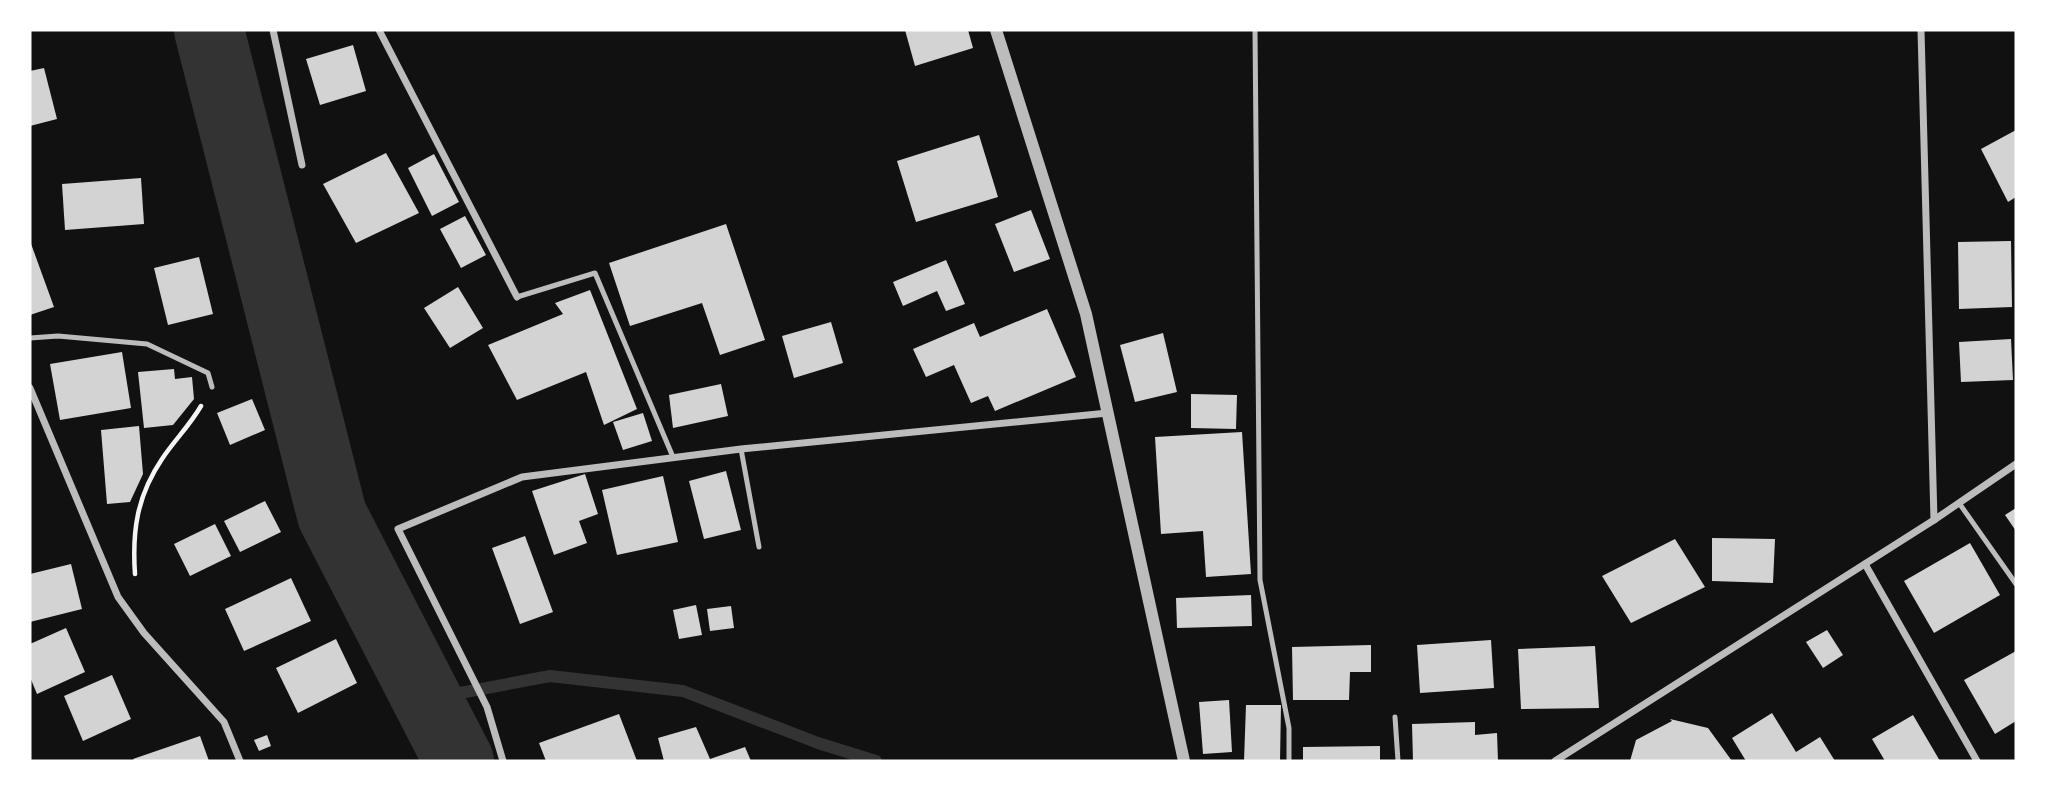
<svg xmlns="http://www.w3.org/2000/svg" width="2046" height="791" viewBox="0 0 2046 791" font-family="Cabin,sans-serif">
<rect width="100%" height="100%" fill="#111"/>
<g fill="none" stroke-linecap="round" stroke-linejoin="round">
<!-- stream -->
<path stroke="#333" stroke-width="12" d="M428,699L550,676L683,691L818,743L876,761"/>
<!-- river -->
<path stroke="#333" stroke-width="70" d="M209,30L332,515L459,761"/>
</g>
<!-- building -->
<g fill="#d3d3d3">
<path d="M905,30H968L973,48L915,66Z"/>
<path d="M353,45L366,91L320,105L306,59Z"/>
<path d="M44,68L57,119L30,126V71Z"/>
<path d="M2016,130V197L2008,202L1981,149Z"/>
<path d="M979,135L998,197L916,222L897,161Z"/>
<path d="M386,153L419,213L356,243L323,184Z"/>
<path d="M434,154L459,202L432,216L408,168Z"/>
<path d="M141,178L144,224L65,230L62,184Z"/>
<path d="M1031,210L1050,259L1014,272L995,224Z"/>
<path d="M465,216L486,255L461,268L440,229Z"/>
<path d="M726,224L765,340L720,355L702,303L630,326L609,263Z"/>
<path d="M30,241L54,307L30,315Z"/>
<path d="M2011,241L2012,307L1959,309L1958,242Z"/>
<path d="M199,257L213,314L168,325L154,268Z"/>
<path d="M946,260L965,304L946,311L937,291L903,306L893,282Z"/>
<path d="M458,287L483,328L450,348L424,308Z"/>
<path d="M590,290L637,409L604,425L586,372L517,400L488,345L563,314L555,303Z"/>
<path d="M1047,309L1076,377L995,411L988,396L971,403L954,365L926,377L913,349L974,323L980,337Z"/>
<path d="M831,322L843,363L794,378L782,336Z"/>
<path d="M1163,333L1177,392L1135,402L1120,345Z"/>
<path d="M2011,339L2013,380L1961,382L1959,342Z"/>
<path d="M122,352L131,408L60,420L50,364Z"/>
<path d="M174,369L175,379L192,377L194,399L173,425L144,428L138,372Z"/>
<path d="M721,384L728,416L673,428L669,395Z"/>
<path d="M1191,394L1237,395L1236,429L1191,428Z"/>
<path d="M252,399L265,430L230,445L217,413Z"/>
<path d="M643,413L652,441L623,450L613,422Z"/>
<path d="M139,426L143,474L130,502L107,504L101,430Z"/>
<path d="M1242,432L1251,574L1206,577L1203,531L1161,534L1155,437Z"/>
<path d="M726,471L741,530L704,539L689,481Z"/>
<path d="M585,474L598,514L579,521L587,543L554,555L532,491Z"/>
<path d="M663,476L678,542L617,555L602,490Z"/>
<path d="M265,501L281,532L240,552L224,521Z"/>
<path d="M2016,508V531L2005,515Z"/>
<path d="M215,524L231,556L190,576L174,544Z"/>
<path d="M525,536L553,612L520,624L492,548Z"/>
<path d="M1712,538L1775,539L1773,583L1712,581Z"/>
<path d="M1675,539L1705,587L1631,623L1602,576Z"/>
<path d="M1970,543L2000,595L1934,633L1904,581Z"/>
<path d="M71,564L82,609L30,622V574Z"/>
<path d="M291,578L311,621L244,651L225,609Z"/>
<path d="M1251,595L1252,626L1177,628L1176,598Z"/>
<path d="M696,605L702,635L679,639L673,610Z"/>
<path d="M731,606L734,628L710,631L707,609Z"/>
<path d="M66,628L85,672L37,694L30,677V644Z"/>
<path d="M1827,630L1843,655L1823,668L1806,642Z"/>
<path d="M336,639L357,683L298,713L276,668Z"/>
<path d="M1491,640L1494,688L1420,693L1417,645Z"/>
<path d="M1371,645V672H1350L1349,700H1293L1292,647Z"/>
<path d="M1595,646L1599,708L1521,709L1518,649Z"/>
<path d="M2016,651V721L1995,734L1964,680Z"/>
<path d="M112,675L131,719L83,741L64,696Z"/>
<path d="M1229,700L1232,752L1203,754L1199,702Z"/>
<path d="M1246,705H1281L1280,761H1244Z"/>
<path d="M1772,713L1796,752L1820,737L1835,761H1746L1732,738Z"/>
<path d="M619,714L637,761H546L539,743Z"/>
<path d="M1913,715L1940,761H1885L1872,739Z"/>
<path d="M1670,719L1708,728L1732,761H1630L1636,740L1672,721Z"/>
<path d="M1475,722V735L1497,733L1498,761H1413L1412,724Z"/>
<path d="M696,727L710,759L745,747L751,761H664L658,738Z"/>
<path d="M267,735L271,746L259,751L254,740Z"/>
<path d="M200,736L209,761H134L133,759Z"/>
<path d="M1380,746V761H1303V747Z"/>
</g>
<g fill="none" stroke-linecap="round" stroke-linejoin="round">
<!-- path -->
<path stroke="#f5f5f5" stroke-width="4.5" d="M135,574C132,531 137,496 162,459C174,441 190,425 201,406"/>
<!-- service -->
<g stroke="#bcbcbc" stroke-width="5">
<path d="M1255,30L1260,580L1289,728V761"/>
<path d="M517,297L595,273L673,457"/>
<path d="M30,338L58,336L147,344L208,373L212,387"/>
<path d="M741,449L759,547"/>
<path d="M1959,503L2016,584"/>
<path d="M1395,717L1398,761"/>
</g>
<!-- minor -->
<g stroke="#bcbcbc" stroke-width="7">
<path d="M273,30L302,165"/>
<path d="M379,30L517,297"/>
<path d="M1921,30L1934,520"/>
<path d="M30,388L118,597L144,633L224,722L240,761"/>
<path d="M1865,564L1977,761"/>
<path d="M503,761L487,707L398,529L522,477L741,449L1108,413"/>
<path d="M1555,761L1934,520L2016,464"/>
</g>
<!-- tertiary -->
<path stroke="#bcbcbc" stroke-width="12" d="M996,30L1086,314L1184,761"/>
</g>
<!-- border -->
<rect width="2046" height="791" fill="none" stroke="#ffffff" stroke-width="63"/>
</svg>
